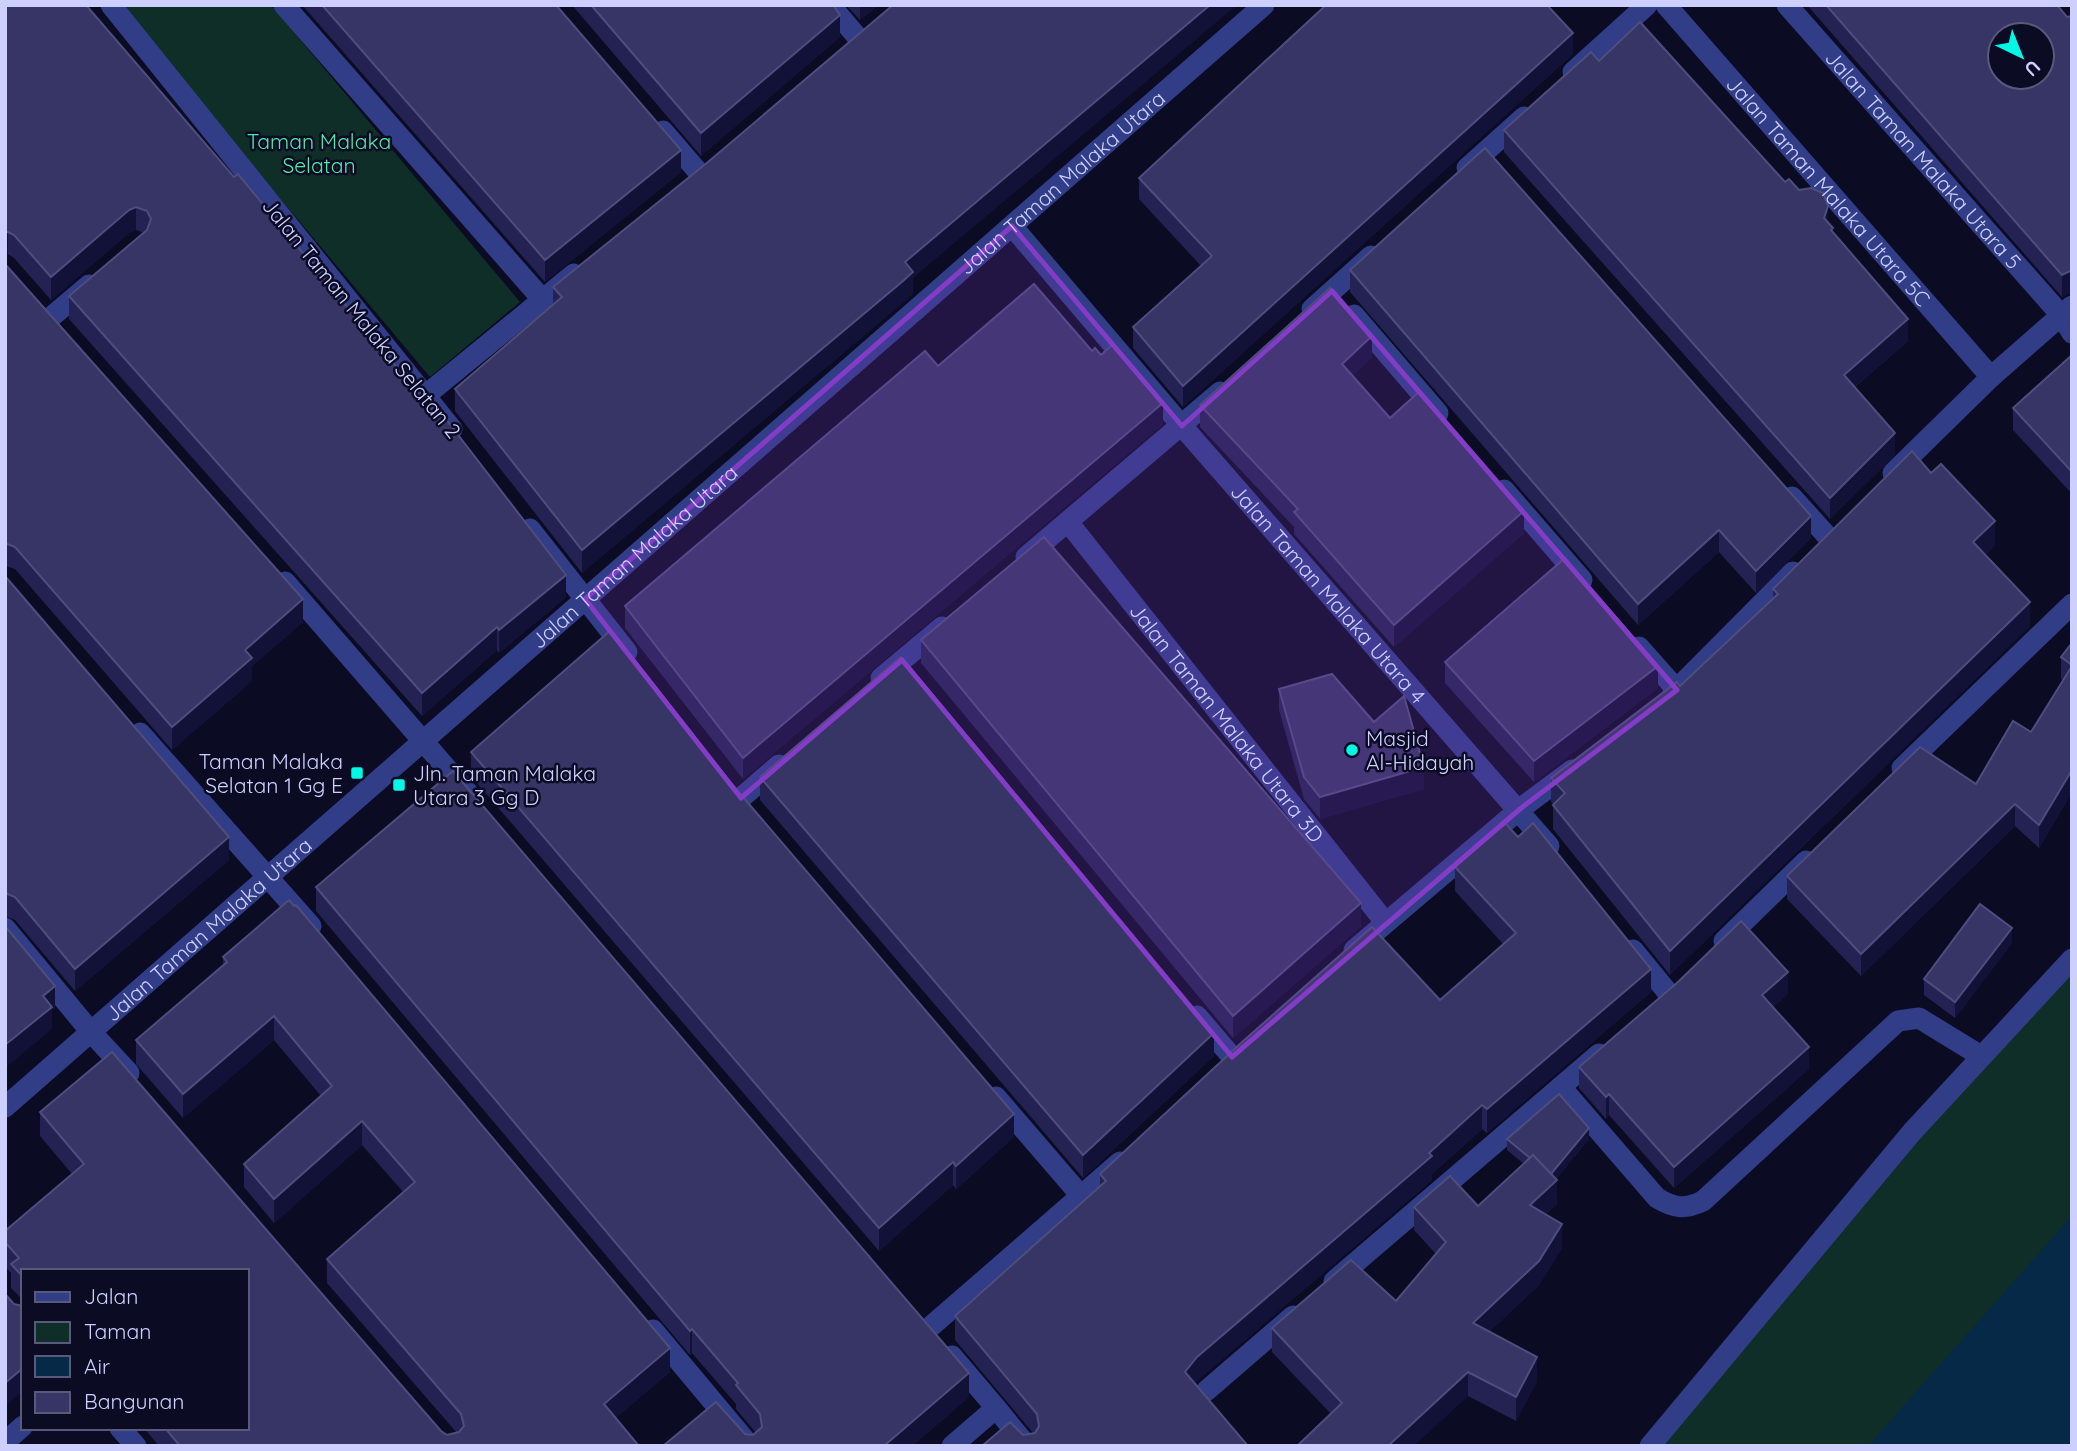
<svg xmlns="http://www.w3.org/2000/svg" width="2077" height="1451" viewBox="0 0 2077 1451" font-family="Quicksand,sans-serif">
<rect width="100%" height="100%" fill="#0b0b23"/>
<!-- green -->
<g fill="#0e2e27">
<path d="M118,5H271L520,302L430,377Z"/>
<path d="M2072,959V1446H1652Z"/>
</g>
<!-- water -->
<path fill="#062947" d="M2072,1216V1446H1868Z"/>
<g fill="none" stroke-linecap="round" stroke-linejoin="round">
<!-- minor -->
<g stroke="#313d87" stroke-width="21">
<path d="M111,5L452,429"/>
<path d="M284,5L542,299"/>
<path d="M830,5L859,39"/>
<path id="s1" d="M1666,5L1991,377"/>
<path id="s2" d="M1787,5L2061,315L2072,333"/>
<path d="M1573,72L1647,5"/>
<path d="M663,131L700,174"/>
<path d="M1467,168L1524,117"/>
<path id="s3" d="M1012,226L1182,426L1549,846"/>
<path d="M1312,309L1371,256"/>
<path d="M1354,315L1438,413"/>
<path d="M50,318L89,285"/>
<path d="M426,395L574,274"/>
<path d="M1893,473L1991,377L2072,306"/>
<path d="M1504,490L1582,580"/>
<path d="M1792,497L1828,537"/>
<path id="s4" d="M1068,522L1385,922"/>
<path d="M530,529L627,652"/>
<path d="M1026,557L1220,392"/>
<path d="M285,582L468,793"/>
<path d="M1639,647L1677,690"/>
<path d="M881,678L942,627"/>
<path d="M1673,693L1793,572"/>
<path d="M140,733L311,926"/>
<path d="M1902,768L2072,604"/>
<path d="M741,798L779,765"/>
<path d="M5,928L91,1032L129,1073"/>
<path d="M1724,941L1806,861"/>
<path d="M1354,950L1520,809L1572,770"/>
<path d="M1633,950L1669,994"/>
<path d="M1197,1016L1232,1057"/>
<path d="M1561,1087L1657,1198C1674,1208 1684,1210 1703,1201L1898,1021L1919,1018L1981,1056"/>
<path d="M996,1097L1082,1197"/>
<path id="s5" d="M5,1107L1264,5"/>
<path d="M1334,1281L1599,1054"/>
<path d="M929,1328L1120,1162"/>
<path d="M653,1330L750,1446"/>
<path d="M952,1356L996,1408"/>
<path d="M1206,1391L1293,1316"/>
<path d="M120,1428L136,1446"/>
<path d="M5,1442L23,1426"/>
<path d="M952,1446L996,1408L1027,1446"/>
<path d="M1650,1446L1912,1132L2072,959"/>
</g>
</g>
<!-- wall -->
<g fill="#242253">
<path d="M5,5L566,597L499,653L497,650L422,716L69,319V296L144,233L136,230L129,233L51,300L14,258L8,254L5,255Z"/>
<path d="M302,5H556L681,172L545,282Z"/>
<path d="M572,5H833L840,37L701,156Z"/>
<path d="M846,5H879L860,20Z"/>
<path d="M1807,5H2057L2067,17L2072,16V294L2070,293L2062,297Z"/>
<path d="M1573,54L1183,407L1133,348V327L1201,266L1139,199V178Z"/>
<path d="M1599,61L1785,182L1828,221L1833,233L1908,341L1855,387L1895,455L1830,519L1504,152V130Z"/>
<path d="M708,162L913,278V294L582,573L455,411V389L553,305V287Z"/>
<path d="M5,264L303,622L252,666V681L172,750L15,569L5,566Z"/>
<path d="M1350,270L1811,538L1756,593L1719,552L1638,625L1350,292Z"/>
<path d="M1092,351L1163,424L743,779L625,628V606L938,366Z"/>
<path d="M2072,355V494L2013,430V408Z"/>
<path d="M1372,357L1353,375L1390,418L1524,533L1394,647L1294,534V527L1200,427V405Z"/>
<path d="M1995,545L1985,555L2030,626L1670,975L1553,829V804L1551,802V778L1680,686L1773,599V589Z"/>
<path d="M5,576L229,860L75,991L15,920L5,916Z"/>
<path d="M921,640L1361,926L1233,1038L921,663Z"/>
<path d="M2072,643V792L2039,848L2015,826L1861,976L1787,899V876L1976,784L2031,732L2063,680L2061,679V657Z"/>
<path d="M1445,662L1658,688L1534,782L1445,683Z"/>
<path d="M1279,689L1424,789L1320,819L1304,799L1279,710Z"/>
<path d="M471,752L1014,1137L956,1189L953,1185L879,1251L471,776Z"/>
<path d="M453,771L969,1373V1397L912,1446H663L716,1402L745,1434L753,1435L756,1433L736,1409V1404L692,1353L690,1355L316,911V887Z"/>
<path d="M760,777L1214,1056L1083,1178L760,800Z"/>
<path d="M1455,867L1651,992L1487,1133L1482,1129L1432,1174V1180L1197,1381L1195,1384L1248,1446L1023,1435L1033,1433L955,1340V1316L1100,1186V1174L1440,1000L1503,944L1455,891Z"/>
<path d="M2012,943L1955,1018L1924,995V979Z"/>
<path d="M223,957L670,1372L615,1418L639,1446H159L144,1428H247L23,1271V1300L11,1288V1273L5,1266V1231L72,1174L40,1136V1112L441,1431L447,1435L457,1433L327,1283V1259L404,1193L362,1145L274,1223L244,1187V1164L321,1096L274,1040L183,1118L136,1064V1040L223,965Z"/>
<path d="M1788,994L1773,1007L1809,1069L1674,1188L1609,1115L1606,1119L1579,1088V1067Z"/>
<path d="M1507,1139H1589L1556,1179L1557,1204L1546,1214L1562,1248L1539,1285L1489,1332L1537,1381L1516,1421L1468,1396L1331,1414L1272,1352V1328L1396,1301L1436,1254L1414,1230V1207L1478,1206L1524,1164L1507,1150Z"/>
</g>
<!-- shaded-wall -->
<g fill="#121138">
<path d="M860,5H879L860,20Z"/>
<path d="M1210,5H1237L913,278V294L903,303L582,573V550L905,262Z"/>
<path d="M840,15V37L701,156V133Z"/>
<path d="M1573,33V54L1183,407V386Z"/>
<path d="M681,150V172L545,282V260Z"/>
<path d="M1828,206V227L1824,218Z"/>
<path d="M136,207V230L129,233L51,300V277L129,210Z"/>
<path d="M5,232H8V254L5,255Z"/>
<path d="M2070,271V293L2062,297V275Z"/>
<path d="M1908,319V341L1844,396V375Z"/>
<path d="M1372,336V357L1342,385V364Z"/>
<path d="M1163,403V424L743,779V758Z"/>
<path d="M1895,433V455L1830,519V498Z"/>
<path d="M1524,511V533L1394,647V625Z"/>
<path d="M1811,516V538L1756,593V571Z"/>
<path d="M1995,521V545L1973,566V542Z"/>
<path d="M1719,530V552L1638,625V604Z"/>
<path d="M566,575V597L499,653V630Z"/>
<path d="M303,599V622L252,666V681L172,750V727L245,650Z"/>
<path d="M2030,602V626L1670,975V951Z"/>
<path d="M497,627V650L422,716V693Z"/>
<path d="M1658,666V688L1534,782V761Z"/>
<path d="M1424,767V789L1320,819V797Z"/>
<path d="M2072,770V792L2039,848V825Z"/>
<path d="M2015,804V826L1861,976V954Z"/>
<path d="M229,837V860L75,991V969Z"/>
<path d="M1361,903V926L1233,1038V1016Z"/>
<path d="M2012,928V943L1955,1018V1002Z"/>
<path d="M1651,969V992L1487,1133V1109Z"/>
<path d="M1788,972V994L1762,1017V995Z"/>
<path d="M55,986V1009L52,1011V1029L5,1068V1045L43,996Z"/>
<path d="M274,1016V1040L183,1118V1094Z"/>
<path d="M1214,1033V1056L1083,1178V1155Z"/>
<path d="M1809,1047V1069L1674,1188V1167Z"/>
<path d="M1609,1094V1115L1606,1119V1097Z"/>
<path d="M1482,1105V1129L1432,1174V1180L1197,1381L1185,1396V1372L1197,1357Z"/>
<path d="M1014,1114V1137L956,1189V1166Z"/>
<path d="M362,1121V1145L274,1223V1199Z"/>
<path d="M1589,1128V1139L1551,1185L1557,1180V1204L1530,1228V1205L1550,1175Z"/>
<path d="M953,1162V1185L879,1251V1228Z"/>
<path d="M1562,1224V1248L1539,1285L1473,1347V1323Z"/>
<path d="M692,1329V1353L690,1355V1331Z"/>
<path d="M670,1348V1372L604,1428V1404Z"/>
<path d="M1537,1357V1381L1516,1421V1397Z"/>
<path d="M23,1368V1391L7,1405V1423L5,1424V1383Z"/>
<path d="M1468,1372V1396L1414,1446H1388Z"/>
<path d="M969,1373V1397L912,1446H885Z"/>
</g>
<!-- building -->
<g fill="#363565" stroke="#4e4d7e" stroke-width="2" fill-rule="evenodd">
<path d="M5,5H86L234,177L238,174L431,409L435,405L566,575L499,630L497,627L422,693L69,296L147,230L151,219L147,211L136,207L129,210L51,277L14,235L8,232H5Z"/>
<path d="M322,5H556L681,150L545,260Z"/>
<path d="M591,5H833L840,15L701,133Z"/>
<path d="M893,5H1210L905,262L913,272L903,281L582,550L455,389L562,297L553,287L708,162Z"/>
<path d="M1326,5H1547L1573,33L1183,386L1133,327L1212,256L1139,178Z"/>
<path d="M1826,5H2057L2067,17L2072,16V271H2070L2062,275ZM2000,35H2042V77H2000Z"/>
<path d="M1640,22L1785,182L1789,179L1799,190L1811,188L1823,193L1828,206L1824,218L1833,228L1831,230L1908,319L1844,375L1895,433L1830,498L1504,130L1591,52L1599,61Z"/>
<path d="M1485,148L1811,516L1756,571L1719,530L1638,604L1350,270Z"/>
<path d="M5,264L303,599L245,650L252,658L172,727L15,547L5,543Z"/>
<path d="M1034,284L1092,351L1095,348L1101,355L1113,344L1163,403L743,758L625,606L925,351L938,366Z"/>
<path d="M1330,288L1372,336L1342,364L1390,418L1420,391L1524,511L1394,625L1294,512L1298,509L1200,405Z"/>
<path d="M2072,355V472L2013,408Z"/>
<path d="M1912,451L1931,473L1941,464L1995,521L1973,542L2030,602L1670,951L1553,805L1565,793L1551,778L1677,682L1680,686L1778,594L1773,589Z"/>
<path d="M1044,537L1361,903L1233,1016L921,640Z"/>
<path d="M1565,558L1658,666L1534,761L1445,662Z"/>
<path d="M5,576L229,837L75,969L15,897L5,893Z"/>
<path d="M611,630L731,783L1014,1114L956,1166L953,1162L879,1228L471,752Z"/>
<path d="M2072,643V665L2061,657Z"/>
<path d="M901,657L1214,1033L1083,1155L760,777Z"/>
<path d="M2072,666V770L2039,825L2015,804L1861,954L1787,876L1920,747L1976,784L2013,721L2031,732Z"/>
<path d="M1332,674L1374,722L1404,696L1424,767L1320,797L1304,777L1279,689Z"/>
<path d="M453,771L969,1373L885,1445L886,1446H663L716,1402L745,1434L753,1435L762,1427L760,1414L736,1385L738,1383L692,1329L690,1331L316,887Z"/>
<path d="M1504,822L1518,837L1533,823L1651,969L1487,1109L1482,1105L1429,1153L1432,1156L1197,1357L1185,1372L1248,1446H982L1010,1422L1023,1435L1035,1433L1039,1426L1037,1414L955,1316L1106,1181L1100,1174L1241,1043L1372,927L1440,1000L1516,933L1455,867Z"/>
<path d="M289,900L294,906L296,905L670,1348L604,1404L639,1446H180L165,1428H247V1271H23V1277L11,1264L19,1258L5,1242V1231L84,1164L40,1112L112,1052L441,1431L447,1435L459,1432L464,1426L461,1414L327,1259L415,1182L362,1121L274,1199L244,1164L332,1086L274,1016L183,1094L136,1040L227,962L223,957Z"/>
<path d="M1980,904L2012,928L1955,1002L1924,979Z"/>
<path d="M1741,921L1788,972L1762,995L1809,1047L1674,1167L1609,1094L1606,1097L1579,1067L1678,982Z"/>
<path d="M5,926L55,986L43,996L52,1007L5,1045Z"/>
<path d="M1559,1094L1589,1128L1551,1174L1533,1155L1530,1158L1507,1139Z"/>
<path d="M1533,1155L1557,1180L1530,1205L1562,1224L1539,1261L1473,1323L1537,1357L1516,1397L1468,1372L1388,1446H1297L1342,1403L1272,1328L1351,1260L1396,1301L1446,1242L1414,1207L1450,1176L1478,1206Z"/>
<path d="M5,1294L14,1304L23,1306V1368L5,1383Z"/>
</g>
<!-- marked area -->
<path fill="#833cc5" fill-opacity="0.2" stroke="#833cc5" stroke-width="5" stroke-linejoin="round" d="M1012,226L1182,426L1332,291L1677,690L1520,809L1232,1057L902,660L741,798L585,599Z"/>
<!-- markers -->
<g fill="#00f8e7" stroke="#0b0b23" stroke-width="2.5">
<circle cx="1352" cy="750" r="7"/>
<rect x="350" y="766" width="14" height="14" rx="3.5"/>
<rect x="392" y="778" width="14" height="14" rx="3.5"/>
</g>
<g text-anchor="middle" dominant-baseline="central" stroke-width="5" stroke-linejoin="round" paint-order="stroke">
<!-- park labels -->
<g font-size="21" fill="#4deba9" stroke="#0b0b23">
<text x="319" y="141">Taman Malaka<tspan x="319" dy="24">Selatan</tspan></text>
</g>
<!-- street labels -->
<g font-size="21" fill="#cdd0ff" stroke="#0b0b23">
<text stroke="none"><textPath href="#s2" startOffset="206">Jalan Taman Malaka Utara 5</textPath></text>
<text stroke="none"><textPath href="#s5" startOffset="1404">Jalan Taman Malaka Utara</textPath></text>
<text stroke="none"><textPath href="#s1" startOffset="247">Jalan Taman Malaka Utara 5C</textPath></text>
<text transform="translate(362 318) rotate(51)">Jalan Taman Malaka Selatan 2</text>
<text stroke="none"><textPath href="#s5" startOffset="836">Jalan Taman Malaka Utara</textPath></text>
<text stroke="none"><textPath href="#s3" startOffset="485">Jalan Taman Malaka Utara 4</textPath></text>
<text stroke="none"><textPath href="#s4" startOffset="256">Jalan Taman Malaka Utara 3D</textPath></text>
<text stroke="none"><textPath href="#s5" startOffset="270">Jalan Taman Malaka Utara</textPath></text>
</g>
<!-- poi labels -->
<g font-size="21" fill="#cdd0ff" stroke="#0b0b23" text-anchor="start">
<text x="1366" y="738">Masjid<tspan x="1366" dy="24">Al-Hidayah</tspan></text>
<text x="343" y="761" text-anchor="end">Taman Malaka<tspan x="343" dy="24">Selatan 1 Gg E</tspan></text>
<text x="413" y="773">Jln. Taman Malaka<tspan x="413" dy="24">Utara 3 Gg D</tspan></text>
</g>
</g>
<!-- border -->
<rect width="2077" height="1451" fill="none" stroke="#cdd0ff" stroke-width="14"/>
<!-- legend -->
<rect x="21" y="1269" width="228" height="161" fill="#0b0b23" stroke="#595a7b" stroke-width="2"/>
<rect x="35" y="1292" width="35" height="10" fill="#313d87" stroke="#595a7b" stroke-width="2"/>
<text x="84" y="1304" font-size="21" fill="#cdd0ff">Jalan</text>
<rect x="35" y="1322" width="35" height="21" fill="#0e2e27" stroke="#595a7b" stroke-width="2"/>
<text x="84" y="1339" font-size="21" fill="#cdd0ff">Taman</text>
<rect x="35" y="1356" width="35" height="21" fill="#062947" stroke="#595a7b" stroke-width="2"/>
<text x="84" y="1374" font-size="21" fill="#cdd0ff">Air</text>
<rect x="35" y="1392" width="35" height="21" fill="#363565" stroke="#595a7b" stroke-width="2"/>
<text x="84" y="1409" font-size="21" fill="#cdd0ff">Bangunan</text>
<!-- north arrow -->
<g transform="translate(2021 56) rotate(137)"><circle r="33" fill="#0b0b23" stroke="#595a7b" stroke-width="2"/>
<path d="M0-5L12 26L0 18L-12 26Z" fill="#00f8e7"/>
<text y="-10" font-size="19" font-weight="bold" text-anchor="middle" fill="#cdd0ff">U</text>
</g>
</svg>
